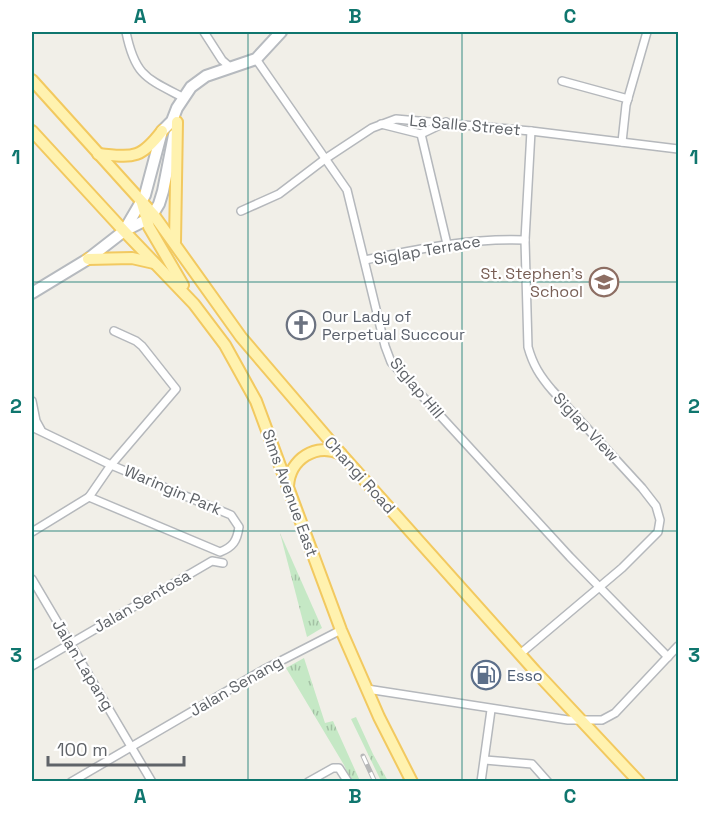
<svg xmlns="http://www.w3.org/2000/svg" width="710" height="813" viewBox="0 0 710 813" font-family="'Space Grotesk',sans-serif">
<defs>
<pattern id="grass-tufts" width="24" height="20" patternUnits="userSpaceOnUse" patternTransform="scale(1.5)"><rect width="24" height="20" fill="#c5e8c5"/><path d="M3 7l-1-3M5 7V3M7 7l1-3M15 17l-1-3M17 17v-4M19 17l1-3" fill="none" stroke="#a3c0a4"/></pattern>
</defs>
<rect width="100%" height="100%" fill="#f1efe8"/>
<!-- grass -->
<g fill="url(#grass-tufts)">
<path d="M280,533L322,628L307,637Z"/>
<path d="M304,658L325,723L333,721L360,781H351L344,765L286,668Z"/>
<path d="M356,717L373,754L388,781H381L351,719Z"/>
</g>
<g fill="none" stroke-linecap="round" stroke-linejoin="round">
<!-- street casing -->
<g stroke="#b5b8bc" stroke-width="10">
<g id="street">
<path d="M126,32C135,76 146,78 184,98"/>
<path d="M204,32L222,60L231,68"/>
<path d="M256,59L347,190L385,346L391,362L570,557L668,657"/>
<path d="M562,81L628,99"/>
<path d="M381,124L421,134L446,122"/>
<path d="M421,134L447,244"/>
<path d="M622,142L626,105L647,32"/>
<path d="M241,211L279,194L325,159L372,128L396,119L531,131L678,149"/>
<path d="M365,260C419,249 469,238 525,240"/>
<path d="M32,401L36,421L41,430"/>
<path d="M32,427L111,465L231,515L239,527C237,541 233,547 220,552L89,497"/>
<path d="M32,532L89,497L111,465L176,389L142,346L136,341L114,331"/>
<path d="M32,579L152,782"/>
<path d="M520,654L622,568L658,532L660,520L656,506L642,488L552,390C540,376 533,365 528,347L525,240L531,131"/>
<path d="M32,666L212,561L223,563"/>
<path d="M367,689L568,720H602L615,713L678,646"/>
<path d="M485,760L532,764L548,782"/>
<path d="M71,782L263,670L341,630"/>
<path d="M308,782L333,768H339L348,782"/>
<path d="M481,782L491,710"/>
</g>
</g>
<!-- secondary casing -->
<g stroke="#b6babf" stroke-width="14">
<g id="secondary">
<path d="M124,231L145,195L162,131L172,121L177,108L191,87L206,76L256,59L281,32"/>
<path d="M32,293L88,259L124,231L146,220L153,214L159,204L163,191L174,135"/>
</g>
</g>
<!-- primary casing -->
<g stroke="#f2c960" stroke-width="14">
<g id="primary">
<path d="M32,80L153,214L241,337L342,455L535,671L639,782"/>
<path d="M32,131L124,231L194,304L225,345L256,401L341,630L379,717L412,782"/>
<path d="M98,154C133,157 140,160 162,131"/>
<path d="M142,203L149,227L183,285"/>
<path d="M175,242L177,122"/>
<path d="M88,259L132,258L154,263"/>
<path d="M288,486C290,459 316,442 341,454"/>
</g>
</g>
<!-- street -->
<use href="#street" stroke="#fff" stroke-width="7"/>
<!-- secondary -->
<use href="#secondary" stroke="#fff" stroke-width="10"/>
<!-- primary -->
<use href="#primary" stroke="#fff2af" stroke-width="10"/>
<!-- rail casing -->
<g stroke="#b6b7b8" stroke-width="5">
<path id="rail" d="M363,756L375,782"/>
</g>
<!-- rail -->
<use href="#rail" stroke="#fff" stroke-width="3" stroke-dasharray="9" stroke-linecap="butt"/>
</g>
<!-- grid -->
<path fill="none" stroke="#0f766e" stroke-width="1.5" stroke-opacity="0.55" d="M248,32V782M462,32V782M32,282H678M32,531H678"/>
<!-- icons -->
<defs>
<g id="school-ring" transform="scale(1.5)"><circle r="9.5" fill="#fff" stroke="#8d6e63" stroke-width="1.5"/><path d="M0-5L7-2L0 1L-7-2ZM-4 1L0 2.5L4 1V4Q0 6-4 4Z" fill="#8d6e63"/></g>
<g id="church-ring" transform="scale(1.5)"><circle r="9.5" fill="#fff" stroke="#6b7280" stroke-width="1.5"/><path d="M-1.2-6h2.4v3.5h3.3v2.4h-3.3V6h-2.4V-.1h-3.3v-2.4h3.3Z" fill="#6b7280"/></g>
<g id="fuel-ring" transform="scale(1.5)"><circle r="9.5" fill="#fff" stroke="#5c6f8a" stroke-width="1.5"/><path d="M-5.5-6h7V0h2V4h1.3V-2.5L3-4.5l.8-.8L6-3V5H2.5V1h-1V6h-7ZM-4.2-4.7v3.2H.2V-4.7Z" fill="#5c6f8a"/></g>
</defs>
<g fill-rule="evenodd">
<use href="#school-ring" x="604" y="282"/>
<use href="#church-ring" x="301" y="325"/>
<use href="#fuel-ring" x="486" y="675"/>
</g>
<g text-anchor="middle" dominant-baseline="central" stroke-width="4.5" stroke-linejoin="round" paint-order="stroke">
<!-- street labels -->
<g font-size="16" fill="#5f6368" stroke="#fff">
<text transform="translate(465 125) rotate(5)">La Salle Street</text>
<text transform="translate(427 250) rotate(-10)">Siglap Terrace</text>
<text transform="translate(417 388) rotate(50)">Siglap Hill</text>
<text transform="translate(586 427) rotate(47)">Siglap View</text>
<text transform="translate(360 475) rotate(48)">Changi Road</text>
<text transform="translate(173 490) rotate(23)">Waringin Park</text>
<text transform="translate(290 493) rotate(70)">Sims Avenue East</text>
<text transform="translate(142 601) rotate(-30)">Jalan Sentosa</text>
<text transform="translate(83 665) rotate(59)">Jalan Lapang</text>
<text transform="translate(236 686) rotate(-30)">Jalan Senang</text>
</g>
<!-- education labels -->
<g font-size="16" fill="#785e54" stroke="#fff" text-anchor="end">
<text x="583" y="273">St. Stephen's<tspan x="583" dy="18">School</tspan></text>
</g>
<!-- worship labels -->
<g font-size="16" fill="#5b616d" stroke="#fff" text-anchor="start">
<text x="322" y="316">Our Lady of<tspan x="322" dy="18">Perpetual Succour</tspan></text>
</g>
<!-- service labels -->
<g font-size="16" fill="#4e5e75" stroke="#fff" text-anchor="start">
<text x="507" y="675">Esso</text>
</g>
</g>
<!-- border -->
<rect width="710" height="813" fill="none" stroke="#ffffff" stroke-width="66"/>
<!-- scale -->
<path d="M48 756v9h136v-9" fill="none" stroke="#5f6368" stroke-width="3"/>
<text x="57" y="756" font-size="18" fill="#5f6368" stroke="#ffffff" stroke-width="4.5" paint-order="stroke">100 m</text>
<rect x="33" y="33" width="644" height="747" fill="none" stroke="#0f766e" stroke-width="2"/>
<g font-size="20" text-anchor="middle" font-weight="bold" fill="#0f766e">
<text x="140" y="23">A</text>
<text x="355" y="23">B</text>
<text x="570" y="23">C</text>
<text x="16" y="164">1</text>
<text x="694" y="164">1</text>
<text x="16" y="413">2</text>
<text x="694" y="413">2</text>
<text x="16" y="662">3</text>
<text x="694" y="662">3</text>
<text x="140" y="803">A</text>
<text x="355" y="803">B</text>
<text x="570" y="803">C</text>
</g>
</svg>
